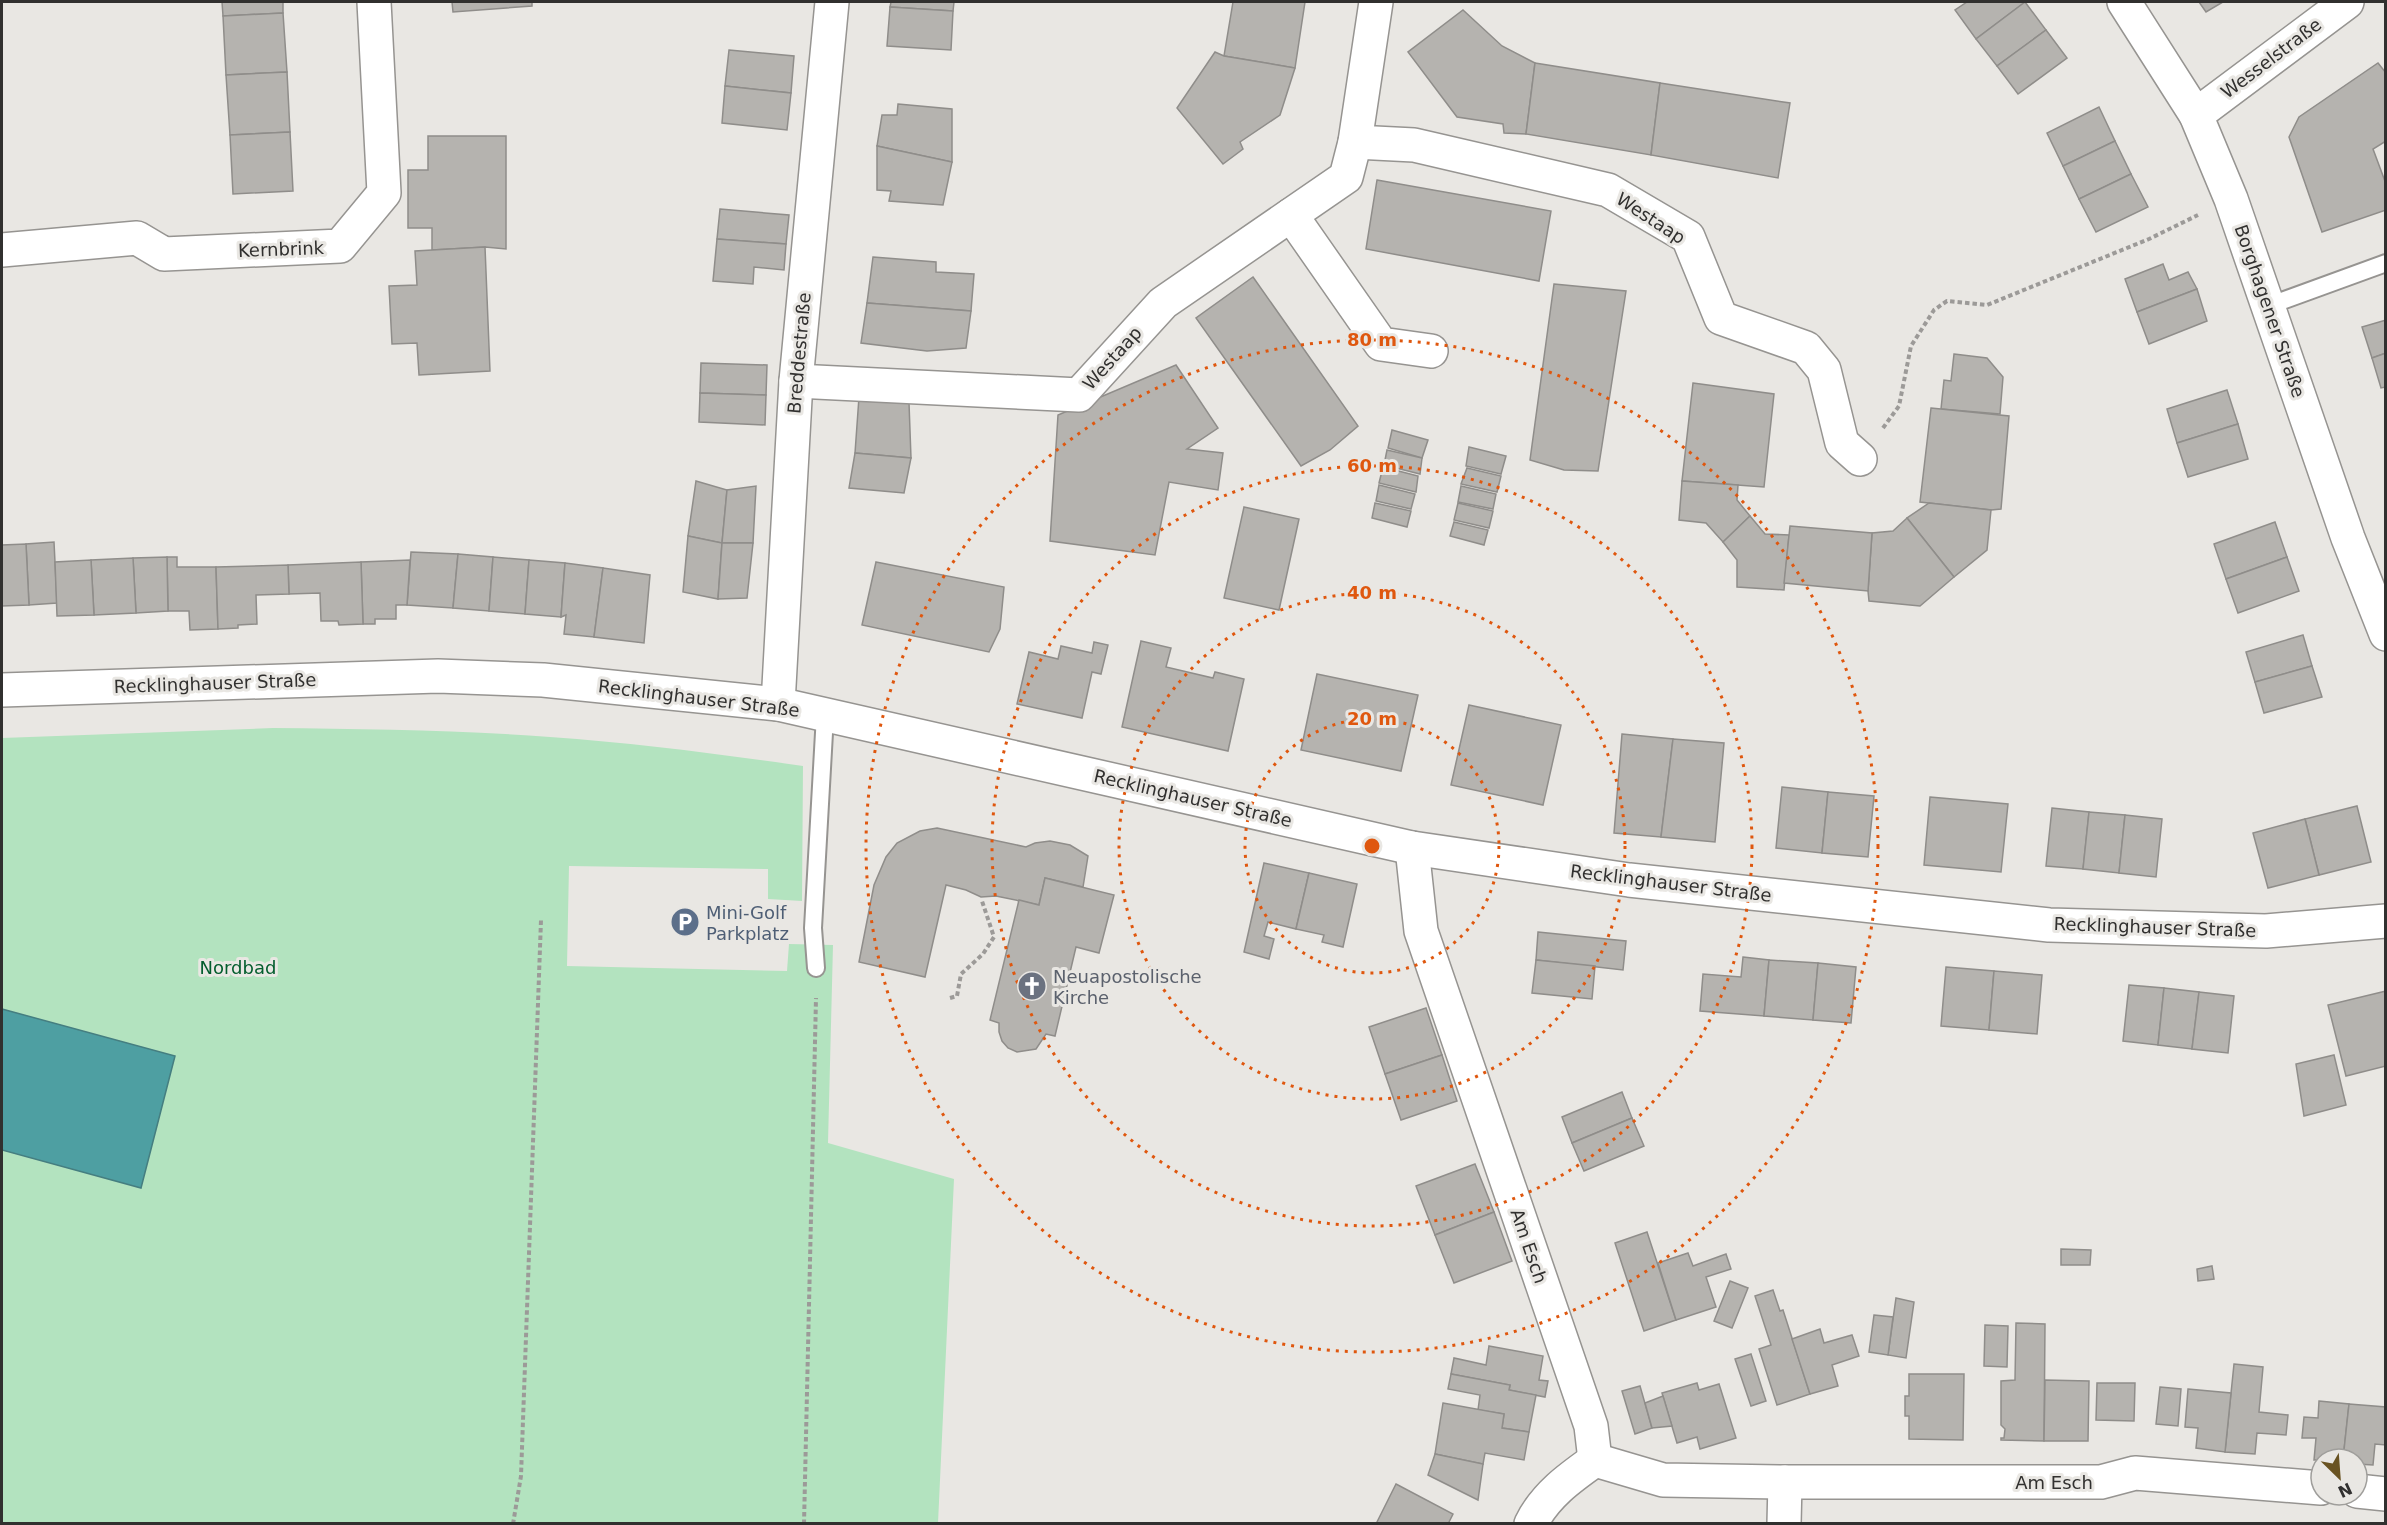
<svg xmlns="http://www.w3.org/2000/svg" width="2387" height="1525" viewBox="0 0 2387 1525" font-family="'DejaVu Sans',sans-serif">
<rect width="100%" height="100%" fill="#e9e7e3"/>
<!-- green -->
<path fill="#b3e3bf" d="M273,728C366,729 458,730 550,737C635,743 719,754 803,766L802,901L768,899V869L569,866L567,966L787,971L789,944L833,945L828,1143L954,1179L938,1523H2V738Z"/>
<!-- water -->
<path fill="#4e9fa2" stroke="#457e80" stroke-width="1.5" d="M2,1009L175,1056L141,1188L2,1150Z"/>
<!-- building -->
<g fill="#b5b3af" stroke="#8f8d8a" stroke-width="1.5">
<path d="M222,2H283V13L223,16Z"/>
<path d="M452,2H532V6L453,12Z"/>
<path d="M891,2H954L953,11L890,7Z"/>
<path d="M1233,2H1305L1295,68L1224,56Z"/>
<path d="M1967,2H2025L1976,39L1955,10Z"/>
<path d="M2025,2L2046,30L1997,66L1976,39Z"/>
<path d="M2199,2H2223L2206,12Z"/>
<path d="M890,7L953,11L951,50L887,46Z"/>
<path d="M1463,10L1502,46L1535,63L1526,134L1504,133L1503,124L1457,117L1408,52Z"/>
<path d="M283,13L287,72L226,75L223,16Z"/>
<path d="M2046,30L2067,58L2018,94L1997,66Z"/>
<path d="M729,50L794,56L791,93L725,86Z"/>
<path d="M1215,52L1224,56L1295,68L1280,115L1240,142L1243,149L1223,164L1177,108Z"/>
<path d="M1535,63L1660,83L1651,155L1526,134Z"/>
<path d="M2378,63L2386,73V141L2373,149L2386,184V210L2322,232L2289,137L2299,117Z"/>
<path d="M287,72L290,132L230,135L226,75Z"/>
<path d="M1660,83L1790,103L1778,178L1651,155Z"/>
<path d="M725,86L791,93L787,130L722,123Z"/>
<path d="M898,104L952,109V162L877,146L882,115H897Z"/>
<path d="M2099,107L2115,141L2063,166L2047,133Z"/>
<path d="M290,132L293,191L233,194L230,135Z"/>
<path d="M428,136H506V249L485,247L432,250V228H408V170H428Z"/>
<path d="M2115,141L2131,174L2079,199L2063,166Z"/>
<path d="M877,146L952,162L943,205L889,201L891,191L877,190Z"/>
<path d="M2131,174L2148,207L2096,232L2079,199Z"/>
<path d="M1377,180L1551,211L1539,281L1366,249Z"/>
<path d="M720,209L789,215L786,244L717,239Z"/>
<path d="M717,239L786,244L784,270L754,267L753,284L713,281Z"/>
<path d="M485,247L490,371L419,375L417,343L392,344L389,286L417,285L415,251Z"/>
<path d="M873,257L936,262V272L974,274L971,311L867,303Z"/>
<path d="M2163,264L2169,280L2188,272L2197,289L2137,312L2125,279Z"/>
<path d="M1253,277L1358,426L1330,450L1301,466L1196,318Z"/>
<path d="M1554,284L1626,291L1598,471L1564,470L1530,460Z"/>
<path d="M2197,289L2207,321L2149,344L2137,312Z"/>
<path d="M867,303L971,311L966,348L927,351L861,343Z"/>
<path d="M2386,320V353L2372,358L2362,327Z"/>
<path d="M2386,353V387L2381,388L2372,358Z"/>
<path d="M1954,354L1987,358L2003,377L2000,414L1941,409L1944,380L1951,381Z"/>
<path d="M701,363L767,365L766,395L700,393Z"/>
<path d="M1176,365L1218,428L1187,449L1223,453L1218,490L1169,482L1155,555L1050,541L1058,415Z"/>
<path d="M1693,383L1774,394L1764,487L1682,481Z"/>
<path d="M2227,390L2238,424L2177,443L2167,409Z"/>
<path d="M700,393L766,395L765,425L699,422Z"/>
<path d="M859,397L909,403L911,458L855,453Z"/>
<path d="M1931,408L2009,416L2001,509L1991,510L1920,502Z"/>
<path d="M2238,424L2248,459L2188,477L2177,443Z"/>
<path d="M1392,430L1428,440L1422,458L1388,448Z"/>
<path d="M1469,447L1506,456L1501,474L1466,466Z"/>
<path d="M1387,450L1422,458L1420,474L1384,465Z"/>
<path d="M855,453L911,458L904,493L849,488Z"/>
<path d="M1383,467L1418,476L1416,492L1379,483Z"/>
<path d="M1467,468L1501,476L1497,492L1461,484Z"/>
<path d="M696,481L727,490L722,543L688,536Z"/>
<path d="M1682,481L1738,485L1737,500L1750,516L1723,542L1706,523L1679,520Z"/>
<path d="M1379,485L1415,494L1411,509L1376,501Z"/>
<path d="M756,486L753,543H722L727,490Z"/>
<path d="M1461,486L1496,494L1493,509L1458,502Z"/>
<path d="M1375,503L1411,511L1407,527L1372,518Z"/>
<path d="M1458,503L1493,511L1489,528L1454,520Z"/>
<path d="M1929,503L1991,510L1987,550L1954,577L1907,518Z"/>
<path d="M1244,507L1299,519L1279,610L1224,598Z"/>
<path d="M1750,516L1765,534L1789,535L1784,590L1737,587V560L1723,542Z"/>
<path d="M1907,518L1954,577L1920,606L1869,601L1868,591L1872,533L1893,531Z"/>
<path d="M1454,522L1488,530L1484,545L1450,536Z"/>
<path d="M2275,522L2287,557L2226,579L2214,544Z"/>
<path d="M1790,526L1872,533L1868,591L1784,583Z"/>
<path d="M688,536L722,543L718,599L683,592Z"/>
<path d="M54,542L57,603L29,605L26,544Z"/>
<path d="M722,543H753L747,598L718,599Z"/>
<path d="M26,544L29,605L2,606V545Z"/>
<path d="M411,552L458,554L453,608L407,605Z"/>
<path d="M458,554L493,557L489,611L453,608Z"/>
<path d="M167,557H177V567H216L218,629L190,630L189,611H168Z"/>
<path d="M167,557L168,611L136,613L133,558Z"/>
<path d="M493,557L529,560L525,614L489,611Z"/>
<path d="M2287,557L2299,591L2238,613L2226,579Z"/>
<path d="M133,558L136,613L94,615L91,560Z"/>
<path d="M91,560L94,615L57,616L55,562Z"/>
<path d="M410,560L407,605H396V619H375V624H363L361,562Z"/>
<path d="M529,560L565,563L561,617L525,614Z"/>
<path d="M361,562L363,624L339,625L338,621H321L320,593L289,594L288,565Z"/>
<path d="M876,562L1004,587L1000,629L989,652L862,625Z"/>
<path d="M565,563L603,568L594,637L564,634L566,615L561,617Z"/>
<path d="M288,565L289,594L256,595L257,624L238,625V628L218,629L216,567Z"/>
<path d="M603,568L650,575L644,643L594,637Z"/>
<path d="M2303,635L2312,666L2255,682L2246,652Z"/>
<path d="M1141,641L1171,648L1166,667L1213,678L1215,672L1244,679L1228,751L1122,727Z"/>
<path d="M1094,642L1108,645L1101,674L1092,672L1082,718L1017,704L1029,652L1058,659L1061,646L1092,653Z"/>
<path d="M2312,666L2322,697L2264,713L2255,682Z"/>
<path d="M1317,674L1418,695L1401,771L1301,750Z"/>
<path d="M1469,705L1561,725L1543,805L1451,785Z"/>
<path d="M1622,734L1673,739L1661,837L1614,833Z"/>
<path d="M1673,739L1724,743L1715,842L1661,837Z"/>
<path d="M1782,787L1828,792L1822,853L1776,848Z"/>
<path d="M1828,792L1874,796L1868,857L1822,853Z"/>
<path d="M1930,797L2008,804L2001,872L1924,865Z"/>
<path d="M2357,806L2371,862L2319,875L2305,819Z"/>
<path d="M2052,808L2089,812L2083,869L2046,866Z"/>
<path d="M2089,812L2125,815L2119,873L2083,869Z"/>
<path d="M2125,815L2162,819L2156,877L2119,873Z"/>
<path d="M2305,819L2319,875L2268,888L2253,833Z"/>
<path d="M937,828L1026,847L1035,843L1050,841L1070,845L1088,856L1083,887L1045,878L1039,905L996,896L981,897L966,890L946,885L925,977L859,962L874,885L886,857L897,843L920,831Z"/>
<path d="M1264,863L1309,873L1296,929L1268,922L1264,936L1274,939L1269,959L1244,952Z"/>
<path d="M1309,873L1357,884L1343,947L1322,942L1324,935L1296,929Z"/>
<path d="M1045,878L1114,895L1099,953L1076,947L1055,1036L1046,1034L1036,1049L1017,1052L1008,1048L1002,1041L999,1032V1023L990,1020L1019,900L1039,905Z"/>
<path d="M1538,932L1626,941L1623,970L1536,960Z"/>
<path d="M1743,957L1769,960L1764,1016L1700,1011L1703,974L1741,977Z"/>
<path d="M1536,960L1595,966L1592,999L1532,993Z"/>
<path d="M1769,960L1818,963L1813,1020L1764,1016Z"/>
<path d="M1818,963L1856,967L1851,1023L1813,1020Z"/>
<path d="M1946,967L1994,971L1989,1030L1941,1026Z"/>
<path d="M1994,971L2042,975L2037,1034L1989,1030Z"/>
<path d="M2129,985L2164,988L2158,1045L2123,1041Z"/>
<path d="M2164,988L2199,992L2192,1049L2158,1045Z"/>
<path d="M2386,991V1066L2346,1076L2328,1005Z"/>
<path d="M2199,992L2234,996L2228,1053L2192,1049Z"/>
<path d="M1426,1008L1442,1055L1385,1074L1369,1027Z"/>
<path d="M1442,1055L1457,1101L1401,1120L1385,1074Z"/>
<path d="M2334,1055L2346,1105L2304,1116L2296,1064Z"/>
<path d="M1622,1092L1632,1118L1572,1143L1562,1117Z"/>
<path d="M1632,1118L1644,1146L1584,1171L1572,1143Z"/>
<path d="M1475,1164L1494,1212L1435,1235L1416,1186Z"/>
<path d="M1494,1212L1512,1261L1454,1283L1435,1235Z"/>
<path d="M1647,1232L1676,1320L1644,1331L1615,1243Z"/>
<path d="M2061,1249L2091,1250L2090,1265H2061Z"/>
<path d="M1688,1253L1693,1266L1726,1254L1731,1269L1706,1277L1716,1307L1676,1320L1658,1263Z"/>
<path d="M2212,1266L2214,1279L2198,1281L2197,1269Z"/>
<path d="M1730,1281L1748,1288L1732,1328L1714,1321Z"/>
<path d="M1773,1290L1780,1311L1783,1310L1810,1394L1777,1405L1759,1349L1771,1345L1755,1296Z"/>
<path d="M1896,1298L1914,1302L1906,1358L1888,1355Z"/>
<path d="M1874,1315L1893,1317L1888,1355L1869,1352Z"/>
<path d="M2016,1323L2045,1324L2044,1441L2001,1440V1438H2004L2005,1429L2001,1425V1381L2015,1380Z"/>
<path d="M1985,1325L2008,1326L2007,1367L1984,1366Z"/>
<path d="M1820,1329L1824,1343L1852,1335L1859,1356L1832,1365L1838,1386L1810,1394L1792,1339Z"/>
<path d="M1489,1346L1543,1356L1539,1380L1548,1381L1545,1397L1509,1390L1510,1385L1451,1374L1454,1358L1486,1365Z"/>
<path d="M1751,1354L1766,1401L1751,1406L1735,1359Z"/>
<path d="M2234,1364L2263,1367L2259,1412L2288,1415L2286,1435L2257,1433L2255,1454L2225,1452Z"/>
<path d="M1451,1374L1510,1385L1509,1390L1536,1395L1529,1432L1502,1428L1504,1414L1478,1410L1480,1395L1448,1389Z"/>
<path d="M1909,1374H1964L1963,1440L1909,1439V1416H1905V1396H1909Z"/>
<path d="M2045,1380L2089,1381L2088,1441H2044Z"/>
<path d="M1697,1383L1699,1390L1719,1384L1736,1438L1700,1449L1697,1437L1677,1443L1662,1393Z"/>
<path d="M2097,1383H2135L2134,1421L2096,1420Z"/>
<path d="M1640,1386L1652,1428L1635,1434L1622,1391Z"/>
<path d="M2160,1387L2181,1389L2178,1426L2156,1424Z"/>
<path d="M2188,1389L2231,1393L2225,1452L2196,1448L2198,1428L2185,1427Z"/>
<path d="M1663,1396L1672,1426L1652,1428L1645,1403Z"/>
<path d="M2319,1401L2349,1404L2343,1459L2314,1460L2316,1438H2302L2304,1417L2318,1418Z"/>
<path d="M1443,1403L1504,1414L1502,1428L1529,1432L1524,1460L1485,1453L1483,1464L1435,1454Z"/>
<path d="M2349,1404L2386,1407V1445L2375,1444L2373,1465L2357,1464V1459H2343Z"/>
<path d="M1435,1454L1483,1464L1478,1500L1428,1475Z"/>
<path d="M1396,1484L1453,1514L1448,1524H1376Z"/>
</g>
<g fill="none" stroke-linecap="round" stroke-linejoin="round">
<!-- service casing -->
<g stroke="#969491" stroke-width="20">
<g id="service">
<path d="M2268,306L2386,263"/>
<path d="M816,968L813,928L825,715"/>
</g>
</g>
<!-- minor casing -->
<g stroke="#969491" stroke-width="36">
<g id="minor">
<path d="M2124,2L2196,115L2231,199L2348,538L2386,634"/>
<path d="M2196,115L2347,2"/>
<path d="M1355,142L1414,145L1608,190L1688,237L1721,318L1806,348L1824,370L1842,443L1860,459"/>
<path d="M1291,215L1381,344L1431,351"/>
<path d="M2,250L137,238L164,254L340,246L384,193L374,2"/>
<path d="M796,381L1079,395L1163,303L1346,177L1355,142L1376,2"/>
<path d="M778,704L796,381L832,2"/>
<path d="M1412,848L1421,931L1591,1426L1595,1460"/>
<path d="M1595,1460L1663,1480L1785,1482H2101L2135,1473L2321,1488"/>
<path d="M2357,1491L2386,1494"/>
<path d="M1531,1524C1545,1495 1571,1477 1595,1460"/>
<path d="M1784,1524L1785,1482"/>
</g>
</g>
<!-- tertiary casing -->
<g stroke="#969491" stroke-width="36">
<path id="tertiary" d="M2,690L438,676L543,680L778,704L1412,848L1629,880L2049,925L2266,931L2386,921"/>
</g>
<!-- path -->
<g stroke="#9c9a98" stroke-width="4" stroke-dasharray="4.5 3" stroke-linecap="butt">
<path d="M1883,428L1899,406L1911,346L1934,310L1947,301L1987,305L2149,239L2198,215"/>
<path d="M950,998L957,996L961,974L983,954L994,937L982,901"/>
<path d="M513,1524L521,1476L541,920"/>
<path d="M804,1524L816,998"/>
</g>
<!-- service -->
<use href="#service" stroke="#fff" stroke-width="16"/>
<!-- minor -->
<use href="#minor" stroke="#fff" stroke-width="33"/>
<!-- tertiary -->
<use href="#tertiary" stroke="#fff" stroke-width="33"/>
</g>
<!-- distance rings -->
<g fill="none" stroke="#df570e" stroke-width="3" stroke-dasharray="3 6">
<circle cx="1372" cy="846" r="127"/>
<circle cx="1372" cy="846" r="253"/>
<circle cx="1372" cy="846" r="380"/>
<circle cx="1372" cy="846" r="506"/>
</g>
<!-- icons -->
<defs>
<g id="parking-disc" transform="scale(1.5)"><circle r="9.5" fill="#5c6f8a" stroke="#e9e7e3"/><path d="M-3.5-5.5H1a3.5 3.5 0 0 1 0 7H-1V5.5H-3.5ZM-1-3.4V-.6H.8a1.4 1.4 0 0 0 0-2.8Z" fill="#fff"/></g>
<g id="church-disc" transform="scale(1.5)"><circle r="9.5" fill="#6b7280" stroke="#e9e7e3"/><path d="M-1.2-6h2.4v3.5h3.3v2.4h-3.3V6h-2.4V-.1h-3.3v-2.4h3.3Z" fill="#fff"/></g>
</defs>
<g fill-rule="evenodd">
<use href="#parking-disc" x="685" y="922"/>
<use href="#church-disc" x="1032" y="986"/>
</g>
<g text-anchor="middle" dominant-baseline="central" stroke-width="6" stroke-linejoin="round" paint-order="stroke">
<!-- street labels -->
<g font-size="18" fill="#31302f" stroke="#e9e7e3">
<text transform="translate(2271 58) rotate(-37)">Wesselstraße</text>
<text transform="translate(1651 218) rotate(33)">Westaap</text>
<text transform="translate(281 249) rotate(-2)">Kernbrink</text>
<text transform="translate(2270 311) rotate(71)">Borghagener Straße</text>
<text transform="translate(799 353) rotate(-85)">Breddestraße</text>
<text transform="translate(1112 358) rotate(-48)">Westaap</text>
<text transform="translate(215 683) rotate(-2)">Recklinghauser Straße</text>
<text transform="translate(699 698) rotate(7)">Recklinghauser Straße</text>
<text transform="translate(1193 798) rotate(13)">Recklinghauser Straße</text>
<text transform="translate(1671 883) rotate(7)">Recklinghauser Straße</text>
<text transform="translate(2155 927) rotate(2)">Recklinghauser Straße</text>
<text transform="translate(1529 1246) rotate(71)">Am Esch</text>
<text x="2054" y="1482">Am Esch</text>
</g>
<!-- service labels -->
<g font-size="18" fill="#4e5e75" stroke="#e9e7e3" text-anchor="start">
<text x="706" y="912">Mini-Golf<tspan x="706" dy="21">Parkplatz</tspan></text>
</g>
<!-- park labels -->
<g font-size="18" fill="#035d2d" stroke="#e9e7e3">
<text x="238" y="967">Nordbad</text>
</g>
<!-- worship labels -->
<g font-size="18" fill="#5b616d" stroke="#e9e7e3" text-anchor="start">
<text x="1053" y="976">Neuapostolische<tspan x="1053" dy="21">Kirche</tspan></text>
</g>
</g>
<circle cx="1372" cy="846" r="9" fill="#df570e" stroke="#e9e7e3" stroke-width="3"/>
<g font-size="18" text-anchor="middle" font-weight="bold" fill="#df570e" stroke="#e9e7e3" stroke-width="6" stroke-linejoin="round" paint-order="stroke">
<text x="1372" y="346">80 m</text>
<text x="1372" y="472">60 m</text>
<text x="1372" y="599">40 m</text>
<text x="1372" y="725">20 m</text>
</g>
<!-- border -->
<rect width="2387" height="1525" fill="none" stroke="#31302f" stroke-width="6"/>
<!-- north arrow -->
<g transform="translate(2339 1477) rotate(155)"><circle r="28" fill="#e9e7e3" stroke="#9f9e9b" stroke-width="1.5"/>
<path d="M0-4.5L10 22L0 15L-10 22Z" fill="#695322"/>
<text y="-9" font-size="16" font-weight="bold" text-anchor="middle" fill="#31302f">N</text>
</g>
</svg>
